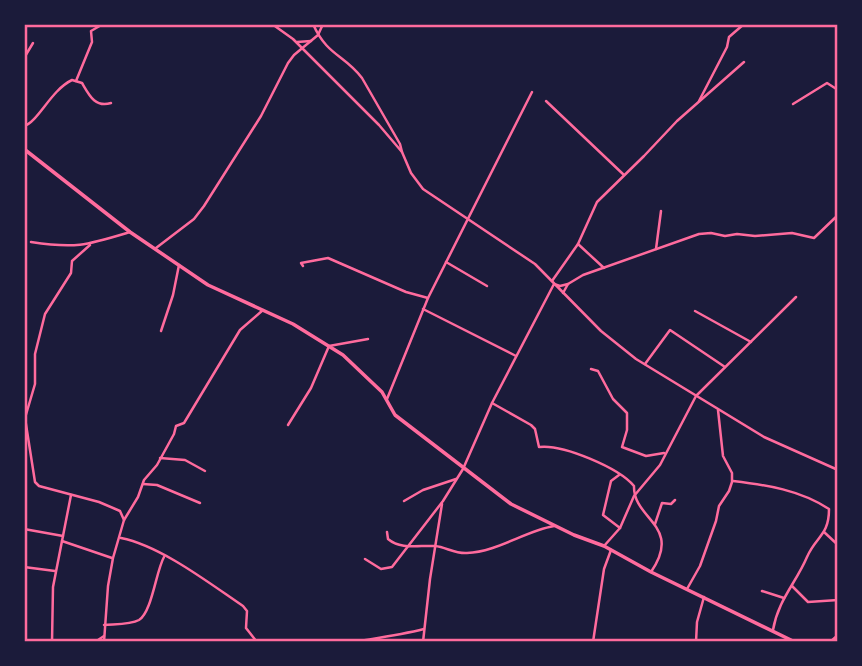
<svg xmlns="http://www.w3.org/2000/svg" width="862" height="666" viewBox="0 0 862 666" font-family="Inter,sans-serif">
<rect width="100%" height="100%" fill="#1b1b3a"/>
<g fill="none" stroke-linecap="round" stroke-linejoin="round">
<!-- minor -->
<g stroke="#ff6b9d" stroke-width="2.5">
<path d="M272,24L293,39L379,125L402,152L411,173L423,189L535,264L601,331L636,359L764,437L838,470"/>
<path d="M313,24C327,56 345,55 362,78L400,144L402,152"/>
<path d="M297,42L311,41"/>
<path d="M24,58L33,43"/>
<path d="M76,81L92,42L91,31L103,24"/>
<path d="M546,101L624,175"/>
<path d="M699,101L727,47L729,37L744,24"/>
<path d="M793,104L827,83L838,90"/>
<path d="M24,126C38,122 51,90 72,80L82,83C89,95 95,108 111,103"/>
<path d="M31,242C76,249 87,245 130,232"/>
<path d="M578,244L604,268"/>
<path d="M90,245L72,261L71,273L45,314L35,354V384L25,418L35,482L39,486L99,502L120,511L124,520"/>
<path d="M156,248L194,219L204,206L261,116L288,63L294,55L318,35L323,24"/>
<path d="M656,249L661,211"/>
<path d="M446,262L487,286"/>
<path d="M303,266L301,263L328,258L406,292L428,298"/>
<path d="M552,281L578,244L597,202L644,156L677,121L744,62"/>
<path d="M563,293L568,284L583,275L699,234L711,233L725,236L737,234L755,236L792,233L814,238L838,215"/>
<path d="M423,309L516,356"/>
<path d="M695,311L751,342"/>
<path d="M161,331L173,295L179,265"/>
<path d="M645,364L670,330L725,367"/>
<path d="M591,369L598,371L613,399L627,413V430L622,447L646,456L664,453"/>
<path d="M387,399L428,298L532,92"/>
<path d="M492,403L531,425L535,429L539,447C563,444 619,468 634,486C633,520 683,525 651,572"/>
<path d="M288,425L311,388L329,346L368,339"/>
<path d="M160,458L185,460L205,471"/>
<path d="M619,475L611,481L603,515L620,528"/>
<path d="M733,481C767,485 800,490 829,509C829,536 816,536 807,557C796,583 778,600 773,630"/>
<path d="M143,484L157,485L200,503"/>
<path d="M404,501L423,490L456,479"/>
<path d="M655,524L662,503L671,504L675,500"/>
<path d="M24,529L63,536"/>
<path d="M387,532L388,539C401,550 419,545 435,546C446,547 455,554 467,553C497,552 525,531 554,526"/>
<path d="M824,532L838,545"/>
<path d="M121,538C161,546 209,583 243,606L247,611L246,628L257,642"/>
<path d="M62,541L112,558"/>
<path d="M604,546L620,528L634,496L660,465L696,396L796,297"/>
<path d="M365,559L381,569L392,567L443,501L463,469L492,403L554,284L560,286L568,284"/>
<path d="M24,567L55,571"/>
<path d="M792,586L808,602L838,600"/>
<path d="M687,589L700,566L716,521L719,506L729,491L732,482V473L723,456L718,410"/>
<path d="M762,591L784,598"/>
<path d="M104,625C114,624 130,625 139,620C152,612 156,571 164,557"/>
<path d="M24,640L52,642"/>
<path d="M52,642L53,587L71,495"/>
<path d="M95,642L104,636"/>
<path d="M104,642L108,586L113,558L124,520L138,497L144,480L157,465L174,434L176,426L184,423L240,330L263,310"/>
<path d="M353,642C377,638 400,635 424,629"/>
<path d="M423,642L430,579L442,504"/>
<path d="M593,642L604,569L611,550"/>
<path d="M696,642L697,622L704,597"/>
<path d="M830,642L838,635"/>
</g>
<!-- secondary -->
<path stroke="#ff6b9d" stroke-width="3.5" d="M24,149L130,232L208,285L293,324L343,355L382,392L395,415L511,504L574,535L604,546L651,572L795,642"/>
</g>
<!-- border -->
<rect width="862" height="666" fill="none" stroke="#1b1b3a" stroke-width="52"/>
<rect x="26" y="26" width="810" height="614" fill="none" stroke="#ff6b9d" stroke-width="2.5"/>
</svg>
